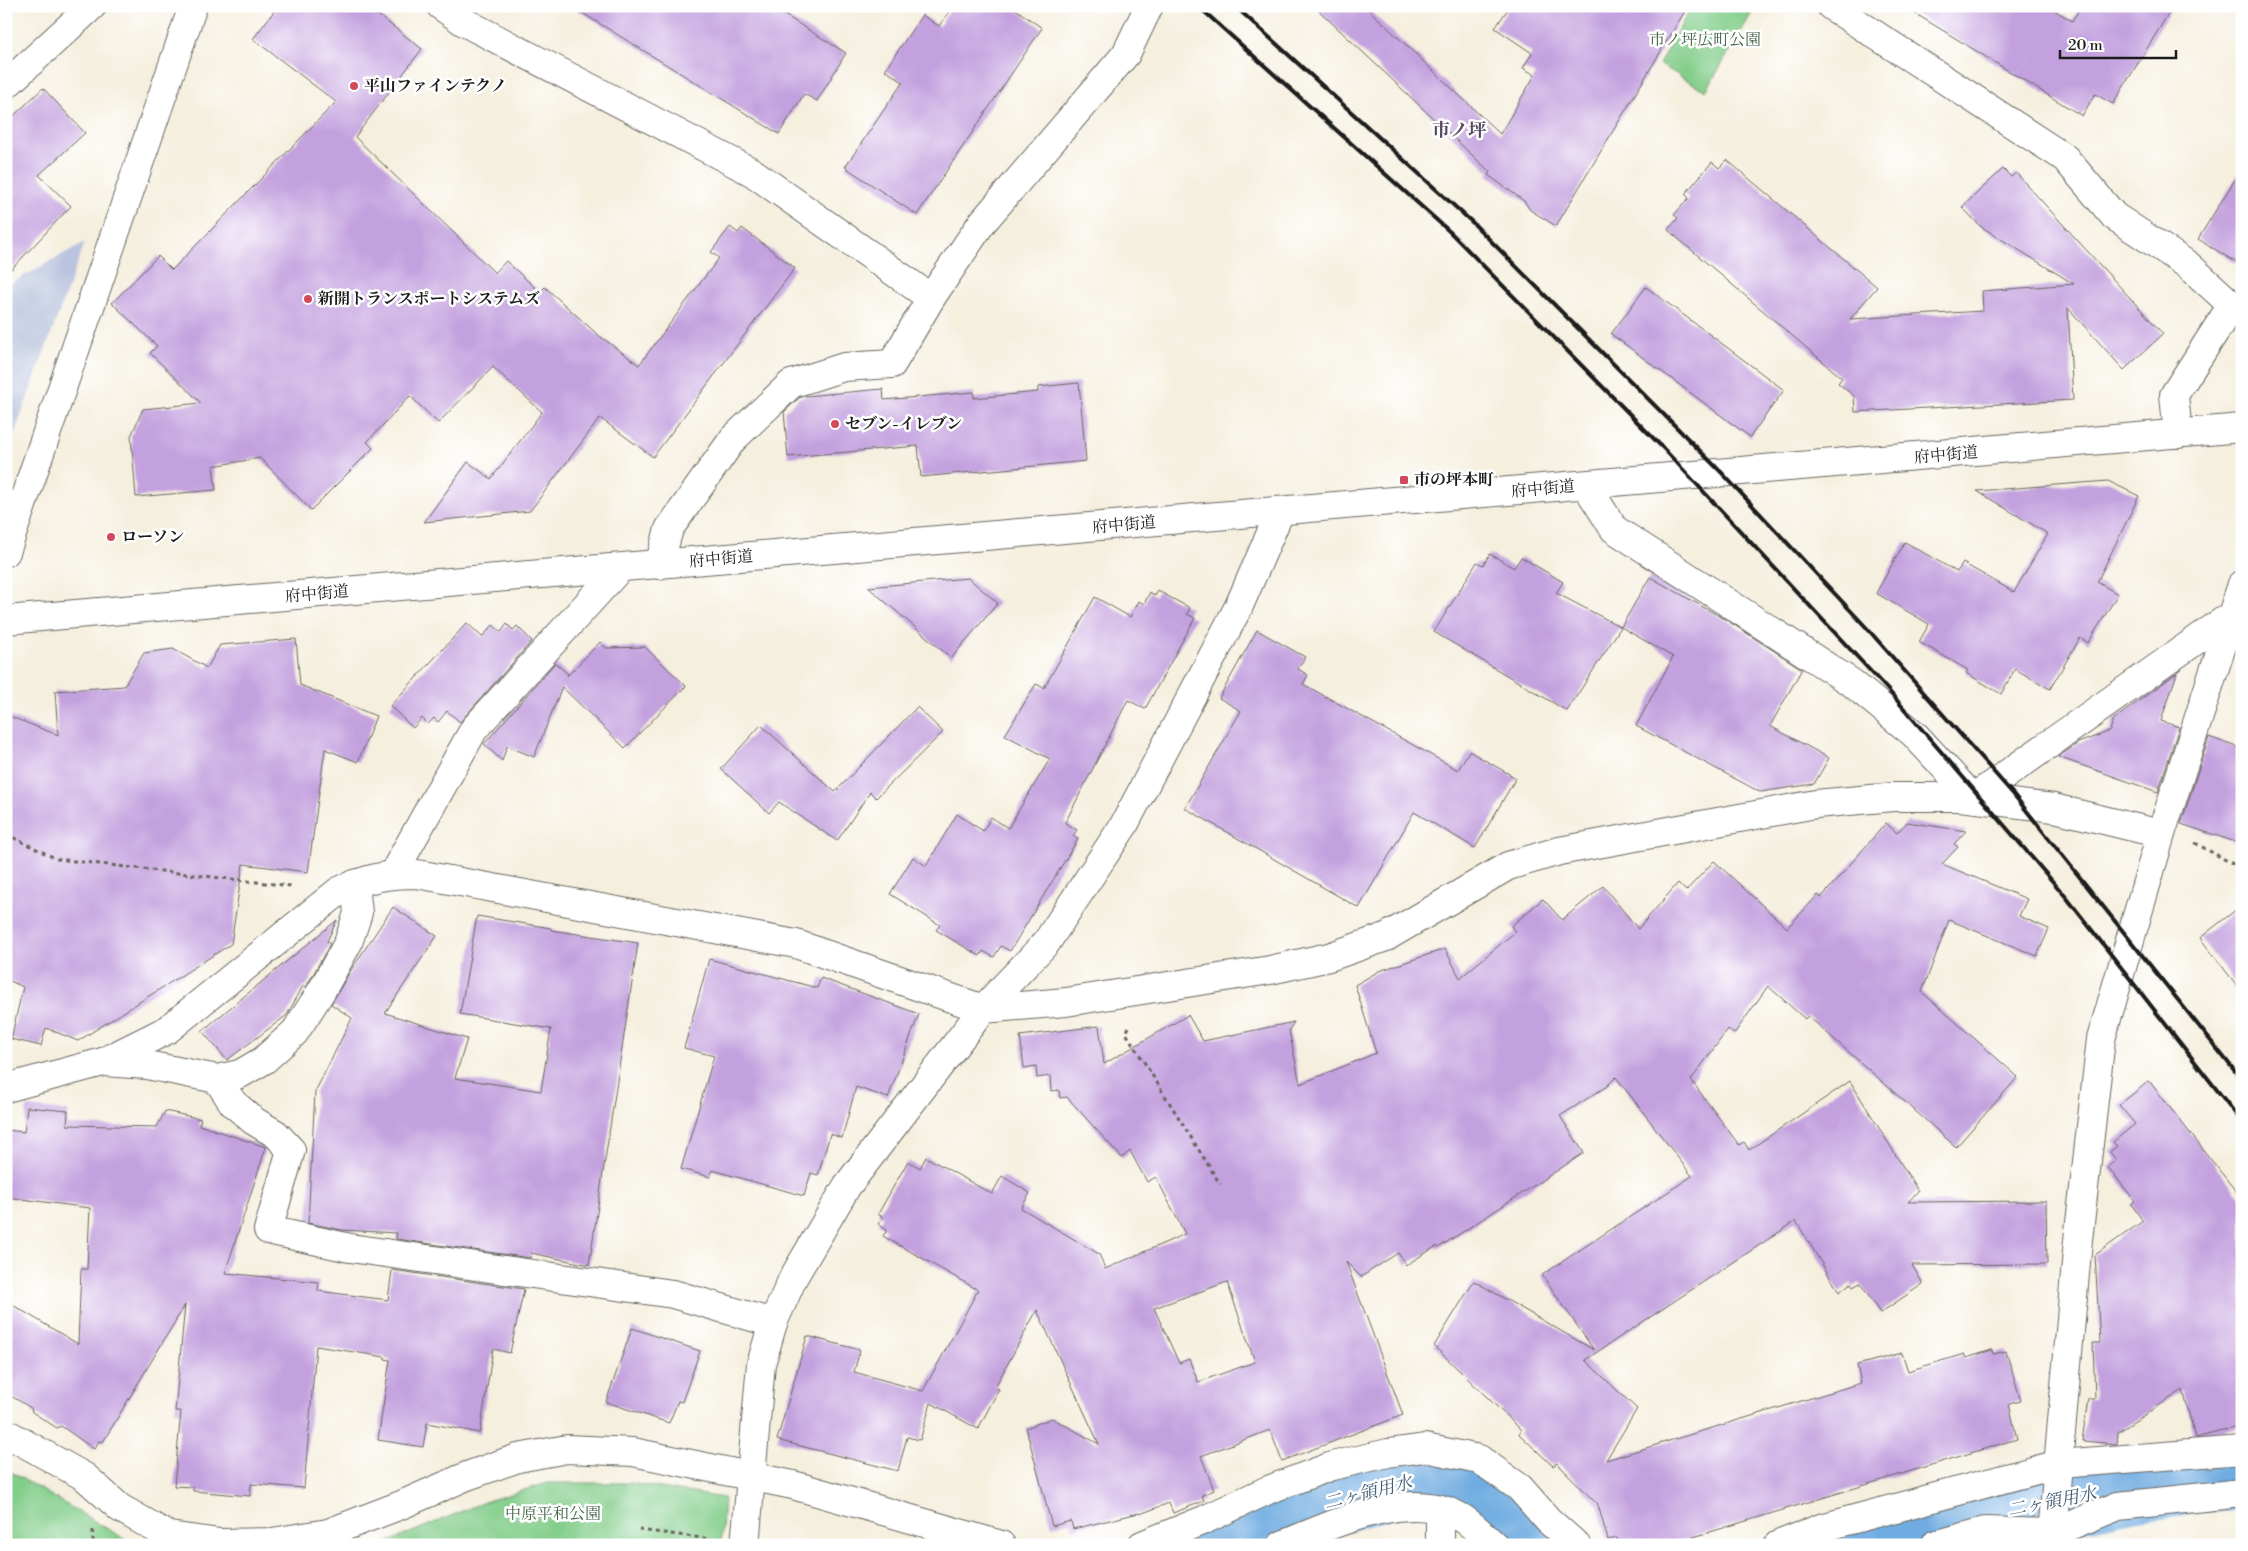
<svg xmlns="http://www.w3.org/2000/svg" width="2248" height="1551" viewBox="0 0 2248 1551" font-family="'Libre Bodoni','Noto Serif JP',serif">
<rect width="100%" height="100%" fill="#fff"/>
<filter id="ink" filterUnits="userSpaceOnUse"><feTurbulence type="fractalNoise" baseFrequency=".02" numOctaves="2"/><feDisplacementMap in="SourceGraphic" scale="10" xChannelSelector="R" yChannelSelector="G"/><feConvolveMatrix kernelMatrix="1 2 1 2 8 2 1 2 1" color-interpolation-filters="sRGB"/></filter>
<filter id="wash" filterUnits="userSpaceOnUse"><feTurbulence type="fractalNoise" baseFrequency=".0096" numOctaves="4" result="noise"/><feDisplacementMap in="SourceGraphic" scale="20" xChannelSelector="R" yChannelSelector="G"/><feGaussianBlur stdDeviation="1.12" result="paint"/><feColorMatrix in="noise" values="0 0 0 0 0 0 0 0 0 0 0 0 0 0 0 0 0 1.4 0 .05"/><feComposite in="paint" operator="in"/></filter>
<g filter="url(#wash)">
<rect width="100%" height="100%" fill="#f5efde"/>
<!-- industrial -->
<path fill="#bac4de" d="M85,242L6,456V286Z"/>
<!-- green -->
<g fill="#83ce8b" stroke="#507554">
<path d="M1692,6H1756L1706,91L1659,64Z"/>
<path d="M6,1469L135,1545H6Z"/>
<path d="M547,1483H630L724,1498L721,1545H381L484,1502Z"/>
</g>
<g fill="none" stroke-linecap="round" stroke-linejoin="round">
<!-- river -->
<g stroke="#6face1" stroke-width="70">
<path d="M1220,1545C1275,1523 1401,1464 1457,1483C1488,1493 1507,1522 1528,1545"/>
<path d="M1865,1545L1932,1523L2008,1512L2135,1486L2242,1473"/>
</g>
</g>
<g id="blocks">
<!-- building -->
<g fill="#c3a0de" fill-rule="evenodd">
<path d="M278,6H367L422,49L355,137L495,273L506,261L540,292L545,287L597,334L639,365L719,258L711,252L730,227L738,233L742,228L795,268L653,457L600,418L530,511L424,522L468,462L491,479L542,412L493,367L438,423L410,396L367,442L373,448L311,510L260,458L213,466L216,490L136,497L131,436L143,409L201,403L150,353L157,346L112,303L158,256L172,270L336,102L253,39Z"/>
<path d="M571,6H770L846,53L817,101L804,94L779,134Z"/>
<path d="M953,6H1011L1042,28L917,215L845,167L903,82L885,70L922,15L939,26Z"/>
<path d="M1314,6H1365L1500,134L1535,75L1523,68L1532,53L1495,28L1510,6H1688L1556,226L1530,210L1524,201L1488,175L1490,172Z"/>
<path d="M1903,6H2048L2072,21L2081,6H2173L2113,104L2095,94L2082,116Z"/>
<path d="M43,88L85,133L39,175L71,206L6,275V123Z"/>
<path d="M1727,160L1877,287L1850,319L1983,311L1982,291L2074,284L1980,226L1962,207L2003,169L2011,177L2016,173L2163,334L2124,370L2068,308L2073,400L1855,412L1854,396L1838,383L1842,378L1668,230L1678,218L1674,215L1689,198L1685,194L1712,162L1719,168Z"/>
<path d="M2242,168V266L2198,239Z"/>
<path d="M1646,287L1784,390L1750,437L1611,334Z"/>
<path d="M1079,383L1086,461L921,477L918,446L788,457L784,412L799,398L805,396L883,389L884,400L974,392V398L1038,392V387Z"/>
<path d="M2108,481L2139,496L2097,582L2118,594L2088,643L2080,638L2050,689L2015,669L2001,694L1966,673L1968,670L1919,642L1929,624L1876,593L1905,542L1957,572L1963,563L2014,592L2048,534L1977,491Z"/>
<path d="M1490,554L1514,568L1521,557L1563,582L1556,593L1621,627L1567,711L1434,632L1477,562L1483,565Z"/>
<path d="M1650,577L1728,621L1802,669L1770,726L1829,758L1814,784L1760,792L1636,726L1673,657L1621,627Z"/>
<path d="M968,578L998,603L951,658L868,587Z"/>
<path d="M1158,591L1190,608L1187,614L1195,618L1145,709L1128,700L1065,823L1077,830L1073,836L1078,839L1010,951L1001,946L994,957L983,951L980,956L936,930L940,925L890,894L913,857L926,866L957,814L983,831L991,817L1008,828L1050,759L1005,735L1036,684L1044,688L1095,597L1130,617L1139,601L1144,604L1150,592L1155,596Z"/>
<path d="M467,623L482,637L493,625L501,632L507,624L513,630L517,626L532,641L460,722L447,711L438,722L434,718L428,724L422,718L413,728L390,706Z"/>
<path d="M1257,630L1305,657L1298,669L1308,675L1303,684L1458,770L1469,751L1516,778L1475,848L1414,812L1359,908L1185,808L1241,711L1219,698Z"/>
<path d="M296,639L300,685L376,716L358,762L325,749L308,872L243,864L231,944L78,1041L46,1028L41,1046L11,1039L23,987L6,979V715L58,735L55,691L124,686L144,653L173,649L207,668L220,645Z"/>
<path d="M600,642L606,648L645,647L686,686L625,748L562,687L534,757L507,746L502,761L484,744L555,663L568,674L567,676Z"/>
<path d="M2177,673L2161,721L2179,727L2158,792L2058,757L2078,743L2110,731L2113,720Z"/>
<path d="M917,707L943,732L876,798L870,792L837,841L779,802L769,813L721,769L761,725L835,792Z"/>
<path d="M2209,737L2242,749V844L2181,824Z"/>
<path d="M1907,822L1966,831L1954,844L1958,847L1942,864L2027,899L2019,916L2049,929L2037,956L1949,920L1922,992L2018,1077L1956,1147L1808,1016L1805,1019L1768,986L1734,1034L1728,1029L1691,1080L1739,1145L1744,1142L1749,1150L1850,1081L1918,1191L1908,1202L2046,1201L2047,1264L1912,1265L1923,1284L1880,1313L1860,1283L1853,1287L1851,1283L1839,1292L1796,1221L1585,1360L1637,1409L1606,1460L1861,1383L1857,1365L1902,1353L1908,1371L1964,1354L1966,1358L1992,1350L1993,1354L2006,1351L2021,1401L2009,1404L2017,1439L1667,1545H1618L1617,1538L1608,1540L1598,1505L1557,1463L1553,1466L1519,1434L1521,1430L1434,1346L1474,1281L1594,1350L1542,1275L1692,1176L1616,1077L1607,1086L1560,1116L1584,1153L1438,1248L1437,1246L1406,1265L1398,1253L1361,1277L1346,1262L1403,1415L1282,1461L1270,1430L1201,1456L1214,1490L1202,1495L1204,1501L1173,1513L1169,1503L1140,1514L1139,1513L1073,1529L1071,1521L1052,1526L1026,1428L1052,1418L1099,1444L1037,1310L995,1387L999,1389L978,1429L931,1403L920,1440L907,1437L898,1471L777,1440L807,1336L860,1350L854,1372L923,1391L978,1290L883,1236L887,1230L878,1224L883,1217L878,1214L908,1161L920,1168L926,1157L992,1194L1002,1176L1030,1193L1021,1208L1099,1254L1105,1269L1185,1234L1156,1177L1147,1182L1130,1151L1122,1158L1067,1097L1060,1098L1059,1090L1051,1091L1050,1076L1037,1078L1036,1066L1024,1068L1020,1036L1099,1026L1104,1064L1188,1015L1203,1041L1294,1022L1289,1030L1300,1084L1376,1053L1355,985L1379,971L1445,949L1460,978L1515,932L1511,926L1543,899L1562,920L1603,886L1638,929L1678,883L1686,891L1714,861L1787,928L1818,895L1821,898L1886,823L1897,833ZM1227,1282L1255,1362L1198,1382L1189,1359L1179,1363L1154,1308Z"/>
<path d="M2242,905V992L2200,938Z"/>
<path d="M393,907L437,936L385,1013L467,1039L455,1078L541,1091L551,1029L460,1014L477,916L551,928V930L638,943L589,1265L531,1253L530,1258L396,1239L397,1233L342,1230L308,1223L315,1092L352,1018L331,1004L351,970Z"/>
<path d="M337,920L327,941L330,944L309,982L305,987L303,986L287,1015L227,1060L202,1031Z"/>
<path d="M709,959L817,988L821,978L919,1014L888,1098L856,1087L842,1138L830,1134L818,1175L811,1173L804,1196L712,1170L710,1177L681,1169L714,1056L684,1048Z"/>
<path d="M2149,1081L2242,1199V1426L2195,1438L2183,1390L2118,1432L2117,1444L2082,1441L2088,1399H2095L2093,1343H2100L2095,1255L2143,1221L2131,1204L2135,1201L2108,1167L2116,1160L2110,1152L2117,1146L2113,1142L2135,1124L2119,1105Z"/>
<path d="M27,1107L68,1111L67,1125L157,1127L165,1111L201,1119L199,1125L266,1147L225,1273L319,1282L318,1291L388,1300L392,1270L524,1289L510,1353L493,1349L480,1433L427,1423L423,1447L378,1440L390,1360L385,1359V1357L316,1346L304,1488L251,1484L250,1496L193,1491V1487L174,1486L181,1411H175L185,1305L103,1442L99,1441L94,1449L61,1426L57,1428L32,1412L31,1408L6,1393V1301L78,1344L81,1269H87L90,1208L6,1197V1130L24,1132Z"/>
<path d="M632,1328L700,1351L682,1402L678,1401L669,1423L606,1402Z"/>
</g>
</g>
</g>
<g filter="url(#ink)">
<use href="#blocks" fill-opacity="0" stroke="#686660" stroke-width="1"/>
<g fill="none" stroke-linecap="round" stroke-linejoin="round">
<!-- minor casing -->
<g stroke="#686660" stroke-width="30">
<g id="minor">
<path d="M441,6L464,22L752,172L931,298"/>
<path d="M1831,6L2065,158L2114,216L2188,265L2232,305L2174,395L2178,434"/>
<path d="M6,85L92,6"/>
<path d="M1586,485L1614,529L1852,683L1914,734L1973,798L2236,612"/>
<path d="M6,552L193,6"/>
<path d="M659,565L669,529L733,439L791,384L844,367L892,364L931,298L981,224L1126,54L1149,6"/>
<path d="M393,874L474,729L620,568"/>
<path d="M104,1062L147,1065L217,1079L240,1074L264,1060L295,1032L322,990L348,943L358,913L355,884"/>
<path d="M217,1079L233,1103L254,1121L276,1134L291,1150L268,1230L350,1248L673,1294L773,1323"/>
<path d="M6,1088L103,1062L167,1030L339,891C367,878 387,874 417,874L796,944L983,1009L1066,1002L1270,970L1329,957L1386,937L1508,866L1559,851L1816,804L1893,797H1960L2054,808L2161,834"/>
<path d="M6,1433L85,1477L120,1508L169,1536L220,1543L272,1542L328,1533L401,1505L467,1476L518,1458L567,1449L633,1452L793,1485L1001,1545"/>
<path d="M1440,1509V1545"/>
<path d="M745,1545L761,1364L773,1323L793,1278L847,1186L983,1009L1046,943L1124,825L1239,606L1280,512"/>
<path d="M1142,1545L1204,1520L1268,1490L1332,1466L1388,1453L1425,1448L1479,1459L1520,1488L1548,1520L1576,1545"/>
<path d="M1282,1545C1332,1525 1410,1486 1462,1518C1473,1525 1484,1536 1494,1545"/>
<path d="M1778,1545L1821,1528L2059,1464L2242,1450"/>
<path d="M1935,1545L1985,1531L2052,1533L2118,1506L2242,1493"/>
<path d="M2051,1545L2078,1240L2101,1039L2161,834L2242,584"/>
</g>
</g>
<!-- highway casing -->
<g stroke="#686660" stroke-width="30">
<path id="highway" d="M6,620L2242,428"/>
</g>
<!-- path -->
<g stroke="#686660" stroke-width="3" stroke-dasharray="4 4" stroke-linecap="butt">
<path d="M6,834L57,859L291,886"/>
<path d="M2195,843L2242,869"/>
<path d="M1129,1027L1126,1033L1220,1184"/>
<path d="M93,1530V1545"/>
<path d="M639,1530L710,1539"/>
</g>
<!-- minor -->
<use href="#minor" stroke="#fff" stroke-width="28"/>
<!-- highway -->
<use href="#highway" stroke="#fff" stroke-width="28"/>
<!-- rail -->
<g stroke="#1c1c1c" stroke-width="4">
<path d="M1198,6L1450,232L1663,448L1888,690L2066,897L2242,1122"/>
<path d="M1235,6L1473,223L1723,474L1865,626L2014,795L2242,1080"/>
</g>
</g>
</g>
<!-- markers -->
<g fill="#d1495b" stroke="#fff" stroke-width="2">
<circle cx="354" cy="86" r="5"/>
<circle cx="308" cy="299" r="5"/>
<circle cx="835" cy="424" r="5"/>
<rect x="1399" y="475" width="10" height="10" rx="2.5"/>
<circle cx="111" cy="537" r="5"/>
</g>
<g text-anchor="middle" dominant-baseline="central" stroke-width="5" stroke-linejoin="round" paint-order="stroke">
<!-- park labels -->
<g font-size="16" fill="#456348" stroke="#fff">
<text x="1705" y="40">市ノ坪広町公園</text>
<text x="553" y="1514">中原平和公園</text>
</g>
<!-- poi labels -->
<g font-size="16" font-weight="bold" fill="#1c1c1c" stroke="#fff" text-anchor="start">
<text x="364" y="86">平山ファインテクノ</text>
<text x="318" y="299">新開トランスポートシステムズ</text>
<text x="845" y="424">セブン-イレブン</text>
<text x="1414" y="480">市の坪本町</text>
<text x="121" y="537">ローソン</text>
</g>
<!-- street labels -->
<g font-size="16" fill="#1c1c1c" stroke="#fff">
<text transform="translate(1946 455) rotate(-5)">府中街道</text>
<text transform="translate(1543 489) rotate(-5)">府中街道</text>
<text transform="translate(1124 525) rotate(-5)">府中街道</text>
<text transform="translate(721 559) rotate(-5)">府中街道</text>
<text transform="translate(317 594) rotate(-5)">府中街道</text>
</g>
<!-- neighbourhood labels -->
<g font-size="18" font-weight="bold" fill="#564a60" stroke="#fff">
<text x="1459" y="130">市ノ坪</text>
</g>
<!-- water labels -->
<g font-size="18" font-style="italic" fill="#415d75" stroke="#fff">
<text transform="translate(1368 1493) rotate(-14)">二ヶ領用水</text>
<text transform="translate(2052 1502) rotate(-11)">二ヶ領用水</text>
</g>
</g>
<!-- margin -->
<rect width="2248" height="1551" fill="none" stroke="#fff" stroke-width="25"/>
<!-- scale -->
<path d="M2060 50v8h116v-8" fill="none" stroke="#1c1c1c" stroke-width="2.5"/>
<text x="2068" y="50" font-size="15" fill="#1c1c1c" stroke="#ffffff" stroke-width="4" paint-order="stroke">20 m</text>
</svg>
